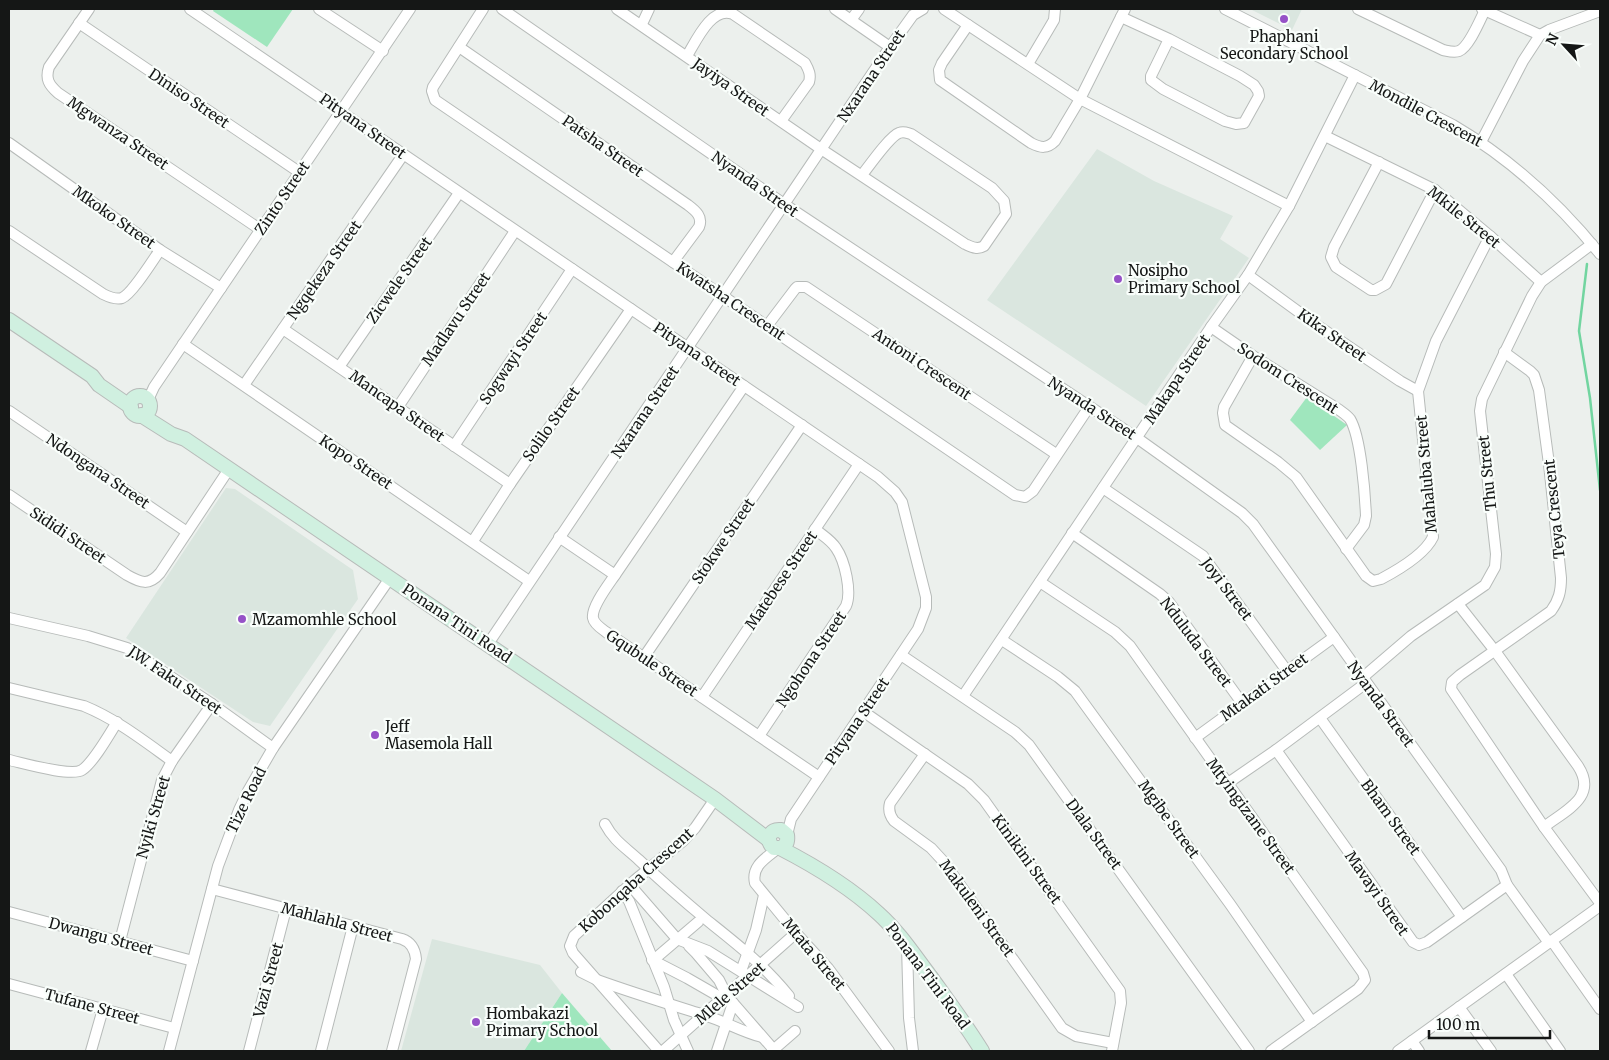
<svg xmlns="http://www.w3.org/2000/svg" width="1609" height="1060" viewBox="0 0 1609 1060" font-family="Merriweather,serif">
<rect width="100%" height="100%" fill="#ecf0ed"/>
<!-- built -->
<g fill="#dae6df">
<path d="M1250,9H1302L1292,30Z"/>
<path d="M1097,149L1154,181L1233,216L1220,239L1249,258L1146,406L987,300Z"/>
<path d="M226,488L235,489L353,570L358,599L270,726L253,722L126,638Z"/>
<path d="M432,939L540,965L562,993L524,1051H401Z"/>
</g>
<!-- green -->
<g fill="#9fe6bd">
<path d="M214,9H293L267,47L213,11Z"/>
<path d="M1307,397L1347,425L1320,450L1290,420Z"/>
<path d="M562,993L612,1051H524Z"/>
</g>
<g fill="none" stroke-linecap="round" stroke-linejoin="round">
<!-- stream -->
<path stroke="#72d5a0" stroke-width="2.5" d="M1587,264L1579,331L1590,398L1600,490"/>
<!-- street casing -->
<g stroke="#b7bbb9" stroke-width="12">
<g id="street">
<path d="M89,9L49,67C45,79 49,85 58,93L261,230"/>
<path d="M190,9L878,477L895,492L902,502L926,597V608L918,629L791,819L787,835"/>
<path d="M319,9L383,51"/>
<path d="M483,9L433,87L432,91L435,100L1015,495L1025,497L1033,491L1089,407"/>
<path d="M502,9L784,204L1137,438L1242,513L1253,524L1501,870L1507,885L1549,943"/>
<path d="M617,9L821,149L965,244C972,247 977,250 984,246L1006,214L1004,201L992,188L911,134C907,133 904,131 899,133C890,136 869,166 862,175"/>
<path d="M835,9L890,47"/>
<path d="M944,9L1080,99L1289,206"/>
<path d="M1225,9L1453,125C1509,158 1559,203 1600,254"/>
<path d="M1358,9L1443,50C1448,51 1454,53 1459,51C1469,47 1480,20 1485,10"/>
<path d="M1482,9L1540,35"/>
<path d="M1121,17L1169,39L1240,76L1254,85L1258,91L1259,96L1244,123L1236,124L1225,121L1163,89L1151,80V76L1169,39"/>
<path d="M851,20L859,9"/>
<path d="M79,23L299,172"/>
<path d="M642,24L649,9"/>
<path d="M968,25L942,63L939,70L940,80L1031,143C1041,148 1047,149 1055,141L1080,99L1125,9"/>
<path d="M459,47L688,205C696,211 703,217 699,227L673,262"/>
<path d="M687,56C696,41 712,5 733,14L805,63C809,70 811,75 809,82L781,121"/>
<path d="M1028,64L1054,20L1055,9"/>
<path d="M1325,136L1435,190L1490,236L1541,282"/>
<path d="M1481,142L1523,61L1540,35L1549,30L1600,11"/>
<path d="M9,143L160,250L221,288"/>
<path d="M1379,162L1334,247L1331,257L1336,267L1371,290H1375L1386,284L1435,190"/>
<path d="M9,231L103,294C109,297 116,300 122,298C132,294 153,260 160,250"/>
<path d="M1248,275L1318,326L1400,381L1418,391"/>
<path d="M767,326L795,289L797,287H806L1056,454"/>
<path d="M1211,327L1253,356L1338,409C1342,412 1347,415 1350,419C1361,437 1365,494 1366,516L1364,525L1346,549"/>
<path d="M283,329L510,484"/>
<path d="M183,344L529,581"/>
<path d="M1504,352L1530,371L1534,375L1539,390L1549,464L1561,578C1561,591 1559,600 1551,611L1460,675L1452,682L1451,689L1544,827L1600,903"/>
<path d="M1253,356L1224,407L1223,413L1225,425L1278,462L1296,477L1366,576L1373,581L1381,579C1398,570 1425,554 1433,537L1418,391L1436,341L1490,236"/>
<path d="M339,367L459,193"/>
<path d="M244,385L403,155"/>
<path d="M744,386L615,575C609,584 591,607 593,618C594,624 602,629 606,632L819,777"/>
<path d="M148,400L154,387L410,9"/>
<path d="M398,407L515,231"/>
<path d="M9,411L187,532"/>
<path d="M454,446L572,269"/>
<path d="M1103,488L1203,556L1287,671"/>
<path d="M9,495L127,575C141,583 149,586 160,573L229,469"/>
<path d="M1072,533L1160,594L1169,602L1242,703"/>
<path d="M559,537L615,575"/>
<path d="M473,541L510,484L631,309"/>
<path d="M1040,582L1115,632L1130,646L1363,973L1365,980L1358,989L1271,1051"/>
<path d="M1458,604L1495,651L1578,766C1598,797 1566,810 1544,827"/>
<path d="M9,618L88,636L127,648L212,704L273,748"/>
<path d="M1002,640L1058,677L1075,691L1230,904L1312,1022"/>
<path d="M488,644L890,47L913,15L923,9"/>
<path d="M901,655L1015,732L1029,745L1249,1051"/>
<path d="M644,657L802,425"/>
<path d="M1362,678L1411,636L1485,585L1495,567L1496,554L1480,411L1482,399L1532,296L1541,282L1592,244"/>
<path d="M9,688L84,706C116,719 144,741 172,761"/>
<path d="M963,696L1211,327L1248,275L1289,206L1355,75"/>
<path d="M702,697L859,464"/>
<path d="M864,712L968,784L984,800L1120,991L1121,1003L1112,1051"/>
<path d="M1320,718L1462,917"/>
<path d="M759,736L846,606C852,592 845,561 836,548C831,540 822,535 815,529"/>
<path d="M1195,738L1334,637"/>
<path d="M1276,750L1413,942L1419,945L1427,942L1507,885"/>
<path d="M925,754L890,803C888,810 890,816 894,821L931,848L943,861L1062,1028L1076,1036L1113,1043"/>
<path d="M9,760C23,763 71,777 82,770C93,763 109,735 117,722"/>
<path d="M1228,783L1276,750L1366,683"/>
<path d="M605,824C614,841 625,847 639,860C661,881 684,901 708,921C738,945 764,965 789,996"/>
<path d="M777,849C766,858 751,866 755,883L796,933L828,968L889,1051"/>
<path d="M630,885L677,939L708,951L798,1007"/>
<path d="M212,889L402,939C411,942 415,949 416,959L392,1051"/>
<path d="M622,891L629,901L664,987L674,1020L688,1051"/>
<path d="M9,912L193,961"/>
<path d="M120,941L162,780L172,761L212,704"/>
<path d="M1552,941L1600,1009"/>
<path d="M689,946L696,953L719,980L727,996L774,1050"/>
<path d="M907,946L909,1018L913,1051"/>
<path d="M657,957L698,922"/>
<path d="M652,960L687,978L720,997H725"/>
<path d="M741,971L756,930L764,895"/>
<path d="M581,972L597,980C633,993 669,1004 704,1015C724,1021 742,1032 762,1037"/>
<path d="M1506,974L1560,1051"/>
<path d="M9,984L174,1028"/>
<path d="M1459,1007L1491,1051"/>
<path d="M1412,1041L1419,1051"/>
<path d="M91,1051L103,1009"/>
<path d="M169,1051L218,866L239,810L248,791L273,748L390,578"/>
<path d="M249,1051L286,909"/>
<path d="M321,1051L353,926"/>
<path d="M659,1051L573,953L570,946L574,936L635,880L684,840L695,828L715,799"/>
<path d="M663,1051L796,933"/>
<path d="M717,1051L733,1003"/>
<path d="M772,1051L795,1031"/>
<path d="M1398,1051L1600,906"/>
</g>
</g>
<!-- secondary casing -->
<g stroke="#b7bbb9" stroke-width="16">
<g id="secondary">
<path d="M9,320L92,376L99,385L131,407"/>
<circle cx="140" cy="406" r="10"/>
<path d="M141,415L171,434L185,439L715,799L769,840"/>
<path d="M780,848C786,846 788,842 787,835L781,830C771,829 766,837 771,845L774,848H780C815,866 850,887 879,914C899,932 914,955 930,976C948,1001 966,1025 982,1051"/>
</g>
</g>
<!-- street -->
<use href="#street" stroke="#fff" stroke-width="10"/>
<!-- secondary -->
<use href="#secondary" stroke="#d0f0e0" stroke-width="14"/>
</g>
<!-- markers -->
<g fill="#9652c7" stroke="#f9fefb" stroke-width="2">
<circle cx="1284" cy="19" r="5"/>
<circle cx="1118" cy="279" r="5"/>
<circle cx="242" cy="619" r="5"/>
<circle cx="375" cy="735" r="5"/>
<circle cx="476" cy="1022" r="5"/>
</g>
<g text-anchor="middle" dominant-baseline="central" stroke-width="4.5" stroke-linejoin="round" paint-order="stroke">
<!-- poi labels -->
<g font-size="15" fill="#151716" stroke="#f9fefb" text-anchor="start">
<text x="1284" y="36" text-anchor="middle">Phaphani<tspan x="1284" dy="17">Secondary School</tspan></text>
<text x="1128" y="270">Nosipho<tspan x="1128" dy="17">Primary School</tspan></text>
<text x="252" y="619">Mzamomhle School</text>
<text x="385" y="726">Jeff<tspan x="385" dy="17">Masemola Hall</tspan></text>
<text x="486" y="1013">Hombakazi<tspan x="486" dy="17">Primary School</tspan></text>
</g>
<!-- street labels -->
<g font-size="15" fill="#151716" stroke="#f9fefb">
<text transform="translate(871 76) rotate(-56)">Nxarana Street</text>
<text transform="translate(731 87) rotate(35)">Jayiya Street</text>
<text transform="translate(189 98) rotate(34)">Diniso Street</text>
<text transform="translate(1426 113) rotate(28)">Mondile Crescent</text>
<text transform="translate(363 126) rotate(35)">Pityana Street</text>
<text transform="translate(118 133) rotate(34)">Mgwanza Street</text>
<text transform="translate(603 146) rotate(35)">Patsha Street</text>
<text transform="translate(755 184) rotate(35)">Nyanda Street</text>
<text transform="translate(282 198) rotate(-56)">Zinto Street</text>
<text transform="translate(114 217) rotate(35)">Mkoko Street</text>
<text transform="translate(1464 217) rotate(39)">Mkile Street</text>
<text transform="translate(324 270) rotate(-55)">Ngqekeza Street</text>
<text transform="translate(399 280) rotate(-55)">Zicwele Street</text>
<text transform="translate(731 301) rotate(34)">Kwatsha Crescent</text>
<text transform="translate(456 319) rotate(-56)">Madlavu Street</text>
<text transform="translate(1332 335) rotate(35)">Kika Street</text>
<text transform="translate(697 354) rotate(34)">Pityana Street</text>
<text transform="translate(513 358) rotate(-56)">Sogwayi Street</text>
<text transform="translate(922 364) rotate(34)">Antoni Crescent</text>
<text transform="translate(1288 378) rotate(33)">Sodom Crescent</text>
<text transform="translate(1177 379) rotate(-56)">Makapa Street</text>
<text transform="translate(397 406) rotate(35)">Mancapa Street</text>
<text transform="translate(1092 408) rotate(33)">Nyanda Street</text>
<text transform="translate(645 412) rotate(-56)">Nxarana Street</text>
<text transform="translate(551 424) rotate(-55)">Solilo Street</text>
<text transform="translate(356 462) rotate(34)">Kopo Street</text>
<text transform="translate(98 471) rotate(34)">Ndongana Street</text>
<text transform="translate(1487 473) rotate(-96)">Thu Street</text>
<text transform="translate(1426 474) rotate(-95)">Mahaluba Street</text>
<text transform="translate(1554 509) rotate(-96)">Teya Crescent</text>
<text transform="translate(68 535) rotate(34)">Sididi Street</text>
<text transform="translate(723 541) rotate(-56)">Stokwe Street</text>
<text transform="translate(781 580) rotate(-56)">Matebese Street</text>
<text transform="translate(1227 589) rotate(53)">Joyi Street</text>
<text transform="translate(457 623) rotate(34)">Ponana Tini Road</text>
<text transform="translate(1196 642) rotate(53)">Nduluda Street</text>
<text transform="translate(811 659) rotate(-56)">Ngohona Street</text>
<text transform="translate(652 663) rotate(34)">Gqubule Street</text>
<text transform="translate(175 680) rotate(34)">J.W. Faku Street</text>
<text transform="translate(1264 687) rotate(-36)">Mtakati Street</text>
<text transform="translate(1381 704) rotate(54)">Nyanda Street</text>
<text transform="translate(857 721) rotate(-56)">Pityana Street</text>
<text transform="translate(246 800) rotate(-64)">Tize Road</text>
<text transform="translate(1251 816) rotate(54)">Mtyingizane Street</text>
<text transform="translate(153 817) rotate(-74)">Nyiki Street</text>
<text transform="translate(1391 817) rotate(54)">Bham Street</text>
<text transform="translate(1169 819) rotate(54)">Mgibe Street</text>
<text transform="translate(1094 834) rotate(54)">Dlala Street</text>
<text transform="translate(1027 859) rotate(54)">Kinikini Street</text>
<text transform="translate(636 880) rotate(-42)">Kobonqaba Crescent</text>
<text transform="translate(1377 893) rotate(55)">Mavayi Street</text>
<text transform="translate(977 908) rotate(54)">Makuleni Street</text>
<text transform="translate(337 922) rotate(15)">Mahlahla Street</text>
<text transform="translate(101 936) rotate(15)">Dwangu Street</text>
<text transform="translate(814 954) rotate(50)">Mtata Street</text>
<text transform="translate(928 976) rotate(53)">Ponana Tini Road</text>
<text transform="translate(268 980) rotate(-75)">Vazi Street</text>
<text transform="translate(730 993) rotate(-41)">Mlele Street</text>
<text transform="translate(92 1006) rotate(15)">Tufane Street</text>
</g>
</g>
<!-- border -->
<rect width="1609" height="1060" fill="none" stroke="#151716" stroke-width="20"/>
<!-- north arrow -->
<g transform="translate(1564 45) rotate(296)" stroke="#f9fefb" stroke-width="4" paint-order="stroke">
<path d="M0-4L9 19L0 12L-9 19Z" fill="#151716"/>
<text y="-8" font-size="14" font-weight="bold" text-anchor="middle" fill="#151716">N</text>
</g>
<!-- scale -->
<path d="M1429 1030v8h121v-8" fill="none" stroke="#151716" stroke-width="2.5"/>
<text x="1436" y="1030" font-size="15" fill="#151716" stroke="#f9fefb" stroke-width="4" paint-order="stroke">100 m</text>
</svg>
